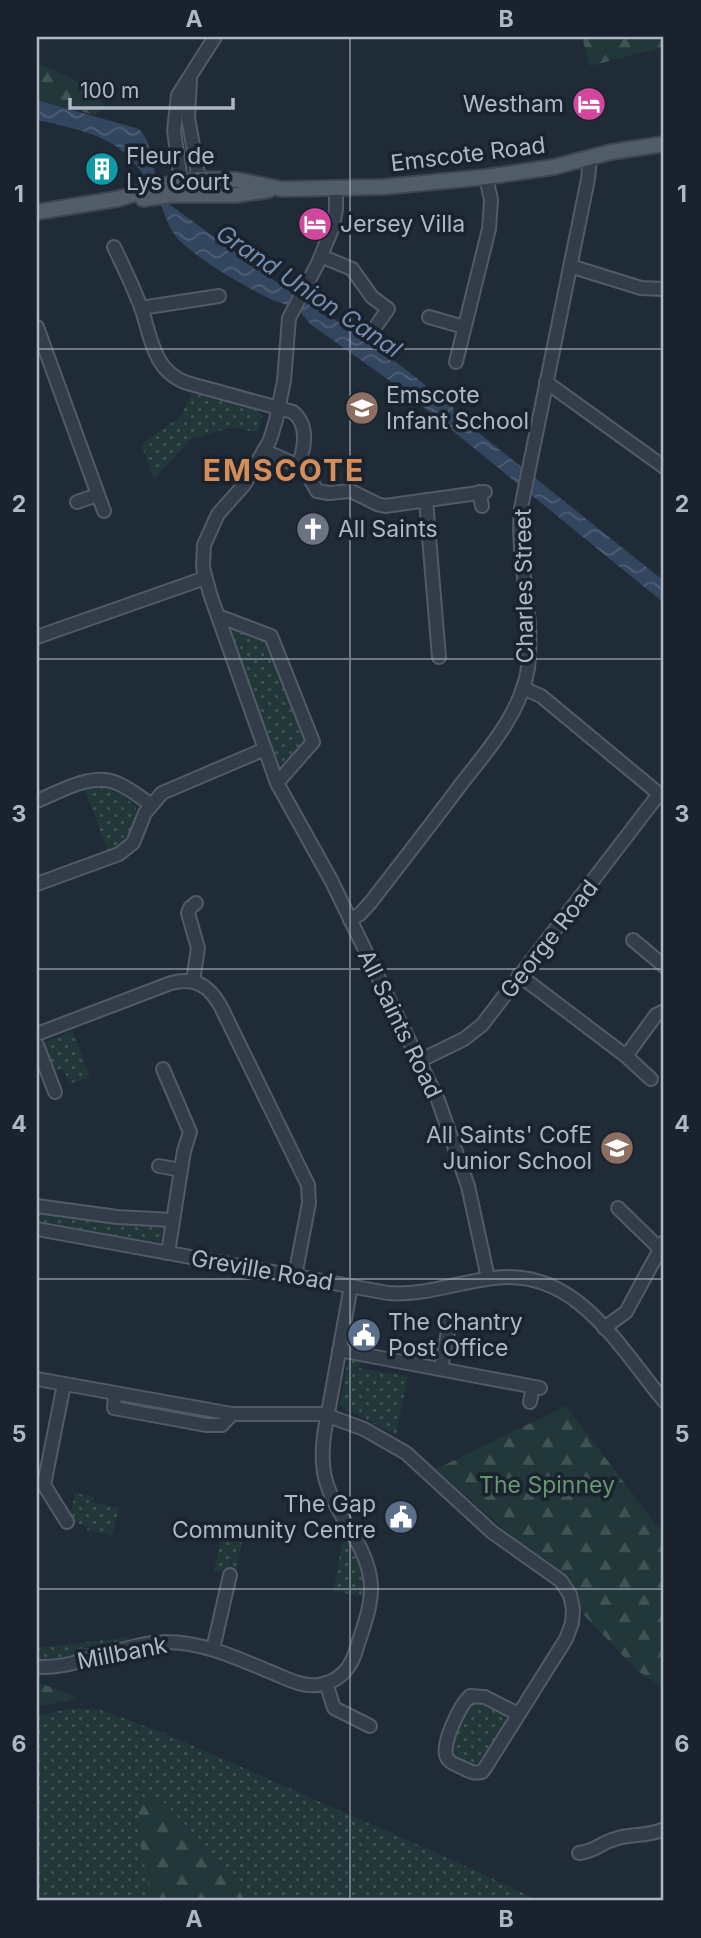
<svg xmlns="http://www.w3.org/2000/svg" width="701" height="1938" viewBox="0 0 701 1938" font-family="Inter,sans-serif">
<defs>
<pattern id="grass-dots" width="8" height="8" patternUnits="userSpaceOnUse" patternTransform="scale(1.75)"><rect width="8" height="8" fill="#223739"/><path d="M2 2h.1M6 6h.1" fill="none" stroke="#405254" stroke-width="1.8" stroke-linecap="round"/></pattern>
<pattern id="forest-firs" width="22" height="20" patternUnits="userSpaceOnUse" patternTransform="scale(1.75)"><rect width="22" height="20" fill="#223739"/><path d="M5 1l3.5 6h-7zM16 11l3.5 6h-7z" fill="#405254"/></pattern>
<pattern id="water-waves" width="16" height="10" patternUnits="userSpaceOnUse" patternTransform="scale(1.75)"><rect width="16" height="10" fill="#334660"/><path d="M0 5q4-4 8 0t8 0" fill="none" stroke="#4e5e75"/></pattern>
</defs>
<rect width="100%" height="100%" fill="#202b38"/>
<!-- grass -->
<g fill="url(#grass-dots)">
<path d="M192,393L256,409L262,415L258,433L232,427L191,439L154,479L141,444L180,417Z"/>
<path d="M227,624L265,638L306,739L278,769Z"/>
<path d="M98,785L115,790L136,806C137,822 132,836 120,847L107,850L84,787Z"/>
<path d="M73,1031L90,1077L69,1084L64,1070H55L52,1068L41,1044Z"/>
<path d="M37,1212L161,1225L166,1230V1241L157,1244L37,1223Z"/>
<path d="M353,1357L361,1358L359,1368L408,1376L396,1435L342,1407L340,1402L348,1360Z"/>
<path d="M75,1493L94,1497L93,1502L119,1508L112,1536L87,1530L88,1526L69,1522Z"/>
<path d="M223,1530L243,1534L236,1575L214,1571Z"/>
<path d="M344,1533C361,1545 367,1577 365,1597L333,1591Z"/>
<path d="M130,1637L126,1642L50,1661L37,1660V1648Z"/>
<path d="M476,1698L505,1712L506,1721L479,1762L473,1766L467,1765L451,1755L453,1736L467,1702Z"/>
<path d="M72,1708L102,1710L166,1734L459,1863L540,1901H259L162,1801L149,1888L161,1901H37V1716Z"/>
</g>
<!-- forest -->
<g fill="url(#forest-firs)">
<path d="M582,37H664V47L590,66Z"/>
<path d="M37,63C63,73 88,85 106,107L95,115L37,100Z"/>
<path d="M566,1406L664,1535V1689L638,1671L578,1609L560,1575L518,1542L436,1469Z"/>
<path d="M37,1682L78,1698L37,1707Z"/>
<path d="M147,1797L162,1801L259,1901H161L149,1888L139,1838V1812Z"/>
</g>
<!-- water -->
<path fill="url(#water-waves)" d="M37,100L139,129C158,148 149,184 169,204L293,294L295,297C352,326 403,367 453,407L454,413L664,581V603L400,388L310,324C292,299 289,309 266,297C236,281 205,264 180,241C169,230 166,217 160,203C150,182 134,158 114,145C95,132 59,125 37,120Z"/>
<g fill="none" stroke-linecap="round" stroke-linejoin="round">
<!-- minor casing -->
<g stroke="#515a66" stroke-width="16">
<g id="minor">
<path d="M215,37L178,95L174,131L181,181L192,185L241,190"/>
<path d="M190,80L188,118L199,179L193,184"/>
<path d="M336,188V210L332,229L318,263L289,318L284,381L276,420L270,440L244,485L218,514L204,545L203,567L210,594L277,783L331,880L438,1100L468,1186L488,1278"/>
<path d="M114,247C124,267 133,287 141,307C151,337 153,371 187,383L293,412C309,425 305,448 298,465"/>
<path d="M321,256L352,269L372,297L388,309L369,336"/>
<path d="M570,266L641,288L664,289"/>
<path d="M141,308L219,296"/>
<path d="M429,317L464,327"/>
<path d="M37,327L104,511"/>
<path d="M456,362L489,229L491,200L486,177"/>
<path d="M546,382L664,467"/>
<path d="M265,451L304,468L317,491L329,493L351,491L377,504L385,506L485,492"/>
<path d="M479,492L482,506"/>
<path d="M426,500L439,657"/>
<path d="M77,502L97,495"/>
<path d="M218,616L271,636L313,742L277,783"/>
<path d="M37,637L205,578"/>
<path d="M523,688L541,696L664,798"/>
<path d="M37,801C61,791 92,772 117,783C129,788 140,797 150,804"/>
<path d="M37,884L119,854L133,843L145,813L162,793L265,749"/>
<path d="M350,920L360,914L371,902C400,864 430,826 459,787C486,752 521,714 528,668C535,616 516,561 521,508L588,179L590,157"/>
<path d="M633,940L664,966"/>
<path d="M519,975L626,1056L651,1079"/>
<path d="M193,981L198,948L188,913L190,908L196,903"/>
<path d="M37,1034L171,983C195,977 209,985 221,1007L308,1185L309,1203L295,1276"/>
<path d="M37,1045L55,1092"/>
<path d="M626,1056L656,1015L664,1011"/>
<path d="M419,1061L464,1039L482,1025L659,794"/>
<path d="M163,1069L190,1132L184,1151L168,1253"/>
<path d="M159,1166L181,1170"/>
<path d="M37,1206L117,1217L172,1220"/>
<path d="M618,1208L660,1249"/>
<path d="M37,1229L388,1293C424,1296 458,1282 494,1278C576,1267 619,1347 664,1401"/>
<path d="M604,1328L626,1312L664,1242"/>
<path d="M339,1350L540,1388"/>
<path d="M441,1369L450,1321"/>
<path d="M37,1379L232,1414H323L364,1429L406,1453L492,1532L561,1581L570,1595L573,1609L572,1623L566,1639L485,1768L482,1772C474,1774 469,1771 461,1767C456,1765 450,1763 447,1758C440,1746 460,1705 470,1696L485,1697L518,1714"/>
<path d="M64,1384L44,1485L67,1522"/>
<path d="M115,1394L114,1408L206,1425H222L232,1414"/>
<path d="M530,1402L533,1387"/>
<path d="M213,1649L230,1575"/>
<path d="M37,1667C79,1669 123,1643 166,1642C202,1642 235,1657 268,1671C284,1677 300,1687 318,1685C340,1682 352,1667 357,1647C363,1628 372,1606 371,1585C368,1539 326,1510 323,1464C321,1440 328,1415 332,1391C338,1356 345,1321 351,1286"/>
<path d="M326,1683L334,1708L370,1726"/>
<path d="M579,1853C598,1851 599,1843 615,1839C631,1833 648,1837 664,1829"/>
</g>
</g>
<!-- major casing -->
<g stroke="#3d4652" stroke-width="18">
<g id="major">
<path d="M143,199L171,195H236L269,190"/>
<path d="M37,212L117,199L173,183L199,179L237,180L282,189L383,187L486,177L554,167L611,152L664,144"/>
</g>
</g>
<!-- minor -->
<use href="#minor" stroke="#333d49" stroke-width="12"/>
<!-- major -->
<use href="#major" stroke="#515c69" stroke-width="14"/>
</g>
<!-- grid -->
<path fill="none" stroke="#aeb7c5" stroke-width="2" stroke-opacity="0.55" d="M350,37V1901M37,349H664M37,659H664M37,969H664M37,1279H664M37,1589H664"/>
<!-- icons -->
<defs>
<g id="hotel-disc" transform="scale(1.75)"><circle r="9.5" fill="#d1479c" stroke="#19222d"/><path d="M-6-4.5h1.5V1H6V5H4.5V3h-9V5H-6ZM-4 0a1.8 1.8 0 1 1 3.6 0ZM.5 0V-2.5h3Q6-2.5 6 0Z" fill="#fff"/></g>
<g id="building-disc" transform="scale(1.75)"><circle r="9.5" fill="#0f9aa8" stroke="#19222d"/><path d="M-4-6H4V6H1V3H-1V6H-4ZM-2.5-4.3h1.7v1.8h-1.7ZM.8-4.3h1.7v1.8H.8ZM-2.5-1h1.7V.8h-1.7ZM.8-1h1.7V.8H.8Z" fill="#fff"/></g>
<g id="school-disc" transform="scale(1.75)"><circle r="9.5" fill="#8d6e63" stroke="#19222d"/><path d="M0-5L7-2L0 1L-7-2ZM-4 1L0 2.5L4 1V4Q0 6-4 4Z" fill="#fff"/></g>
<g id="church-disc" transform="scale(1.75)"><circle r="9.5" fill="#6b7280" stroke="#19222d"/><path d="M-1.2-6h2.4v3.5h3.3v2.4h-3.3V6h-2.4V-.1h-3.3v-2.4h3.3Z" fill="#fff"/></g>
<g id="civic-disc" transform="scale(1.75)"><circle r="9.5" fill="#5c6f8a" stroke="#19222d"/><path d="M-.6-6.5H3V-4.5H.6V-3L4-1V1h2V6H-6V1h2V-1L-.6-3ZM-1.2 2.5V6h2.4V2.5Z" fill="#fff"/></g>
</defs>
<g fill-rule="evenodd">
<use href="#hotel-disc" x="589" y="104"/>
<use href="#building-disc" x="102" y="169"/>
<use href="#hotel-disc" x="315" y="224"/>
<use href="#school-disc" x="362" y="408"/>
<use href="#church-disc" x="313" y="529"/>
<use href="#school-disc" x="617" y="1148"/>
<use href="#civic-disc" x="364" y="1335"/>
<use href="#civic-disc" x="401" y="1517"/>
</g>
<g text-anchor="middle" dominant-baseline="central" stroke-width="7" stroke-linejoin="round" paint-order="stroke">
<!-- poi labels -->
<g font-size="23" fill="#aeb7c5" stroke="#19222d" text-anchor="start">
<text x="564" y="104" text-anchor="end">Westham</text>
<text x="126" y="156">Fleur de<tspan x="126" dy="26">Lys Court</tspan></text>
<text x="340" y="224">Jersey Villa</text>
<text x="386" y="395">Emscote<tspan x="386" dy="26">Infant School</tspan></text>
<text x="338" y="529">All Saints</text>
<text x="592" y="1135" text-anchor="end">All Saints' CofE<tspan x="592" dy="26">Junior School</tspan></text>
<text x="388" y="1322">The Chantry<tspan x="388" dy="26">Post Office</tspan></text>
<text x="376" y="1504" text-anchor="end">The Gap<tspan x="376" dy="26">Community Centre</tspan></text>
</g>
<!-- street labels -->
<g font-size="23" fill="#aeb7c5" stroke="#19222d">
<text transform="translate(468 154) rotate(-7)">Emscote Road</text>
<text transform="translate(524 586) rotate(-91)">Charles Street</text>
<text transform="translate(549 939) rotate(-52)">George Road</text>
<text transform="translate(400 1024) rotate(64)">All Saints Road</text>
<text transform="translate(262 1270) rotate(10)">Greville Road</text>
<text transform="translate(122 1653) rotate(-11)">Millbank</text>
</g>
<!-- park labels -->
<g font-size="23" fill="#659670" stroke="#19222d">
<text x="547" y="1485">The Spinney</text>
</g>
<!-- water labels -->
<g font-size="24" font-style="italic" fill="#758eaf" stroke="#19222d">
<text transform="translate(309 291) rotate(34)">Grand Union Canal</text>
</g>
<!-- district labels -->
<g font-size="30" font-weight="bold" letter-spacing="2" fill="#d58d59" stroke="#19222d">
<text x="284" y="470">EMSCOTE</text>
</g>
</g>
<!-- border -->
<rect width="701" height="1938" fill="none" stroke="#19222d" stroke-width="77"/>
<!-- scale -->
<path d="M70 98v10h163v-10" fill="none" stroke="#aeb7c5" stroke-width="3.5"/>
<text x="80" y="98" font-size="21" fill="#aeb7c5" stroke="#19222d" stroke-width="5" paint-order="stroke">100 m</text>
<rect x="38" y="38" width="624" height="1861" fill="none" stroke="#aeb7c5" stroke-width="2.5"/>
<g font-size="23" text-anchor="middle" font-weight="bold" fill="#aeb7c5">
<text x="194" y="27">A</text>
<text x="506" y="27">B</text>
<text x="19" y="202">1</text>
<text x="682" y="202">1</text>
<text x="19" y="512">2</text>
<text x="682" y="512">2</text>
<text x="19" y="822">3</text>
<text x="682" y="822">3</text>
<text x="19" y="1132">4</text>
<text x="682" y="1132">4</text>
<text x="19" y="1442">5</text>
<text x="682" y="1442">5</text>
<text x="19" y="1752">6</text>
<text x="682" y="1752">6</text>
<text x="194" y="1927">A</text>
<text x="506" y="1927">B</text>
</g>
</svg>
